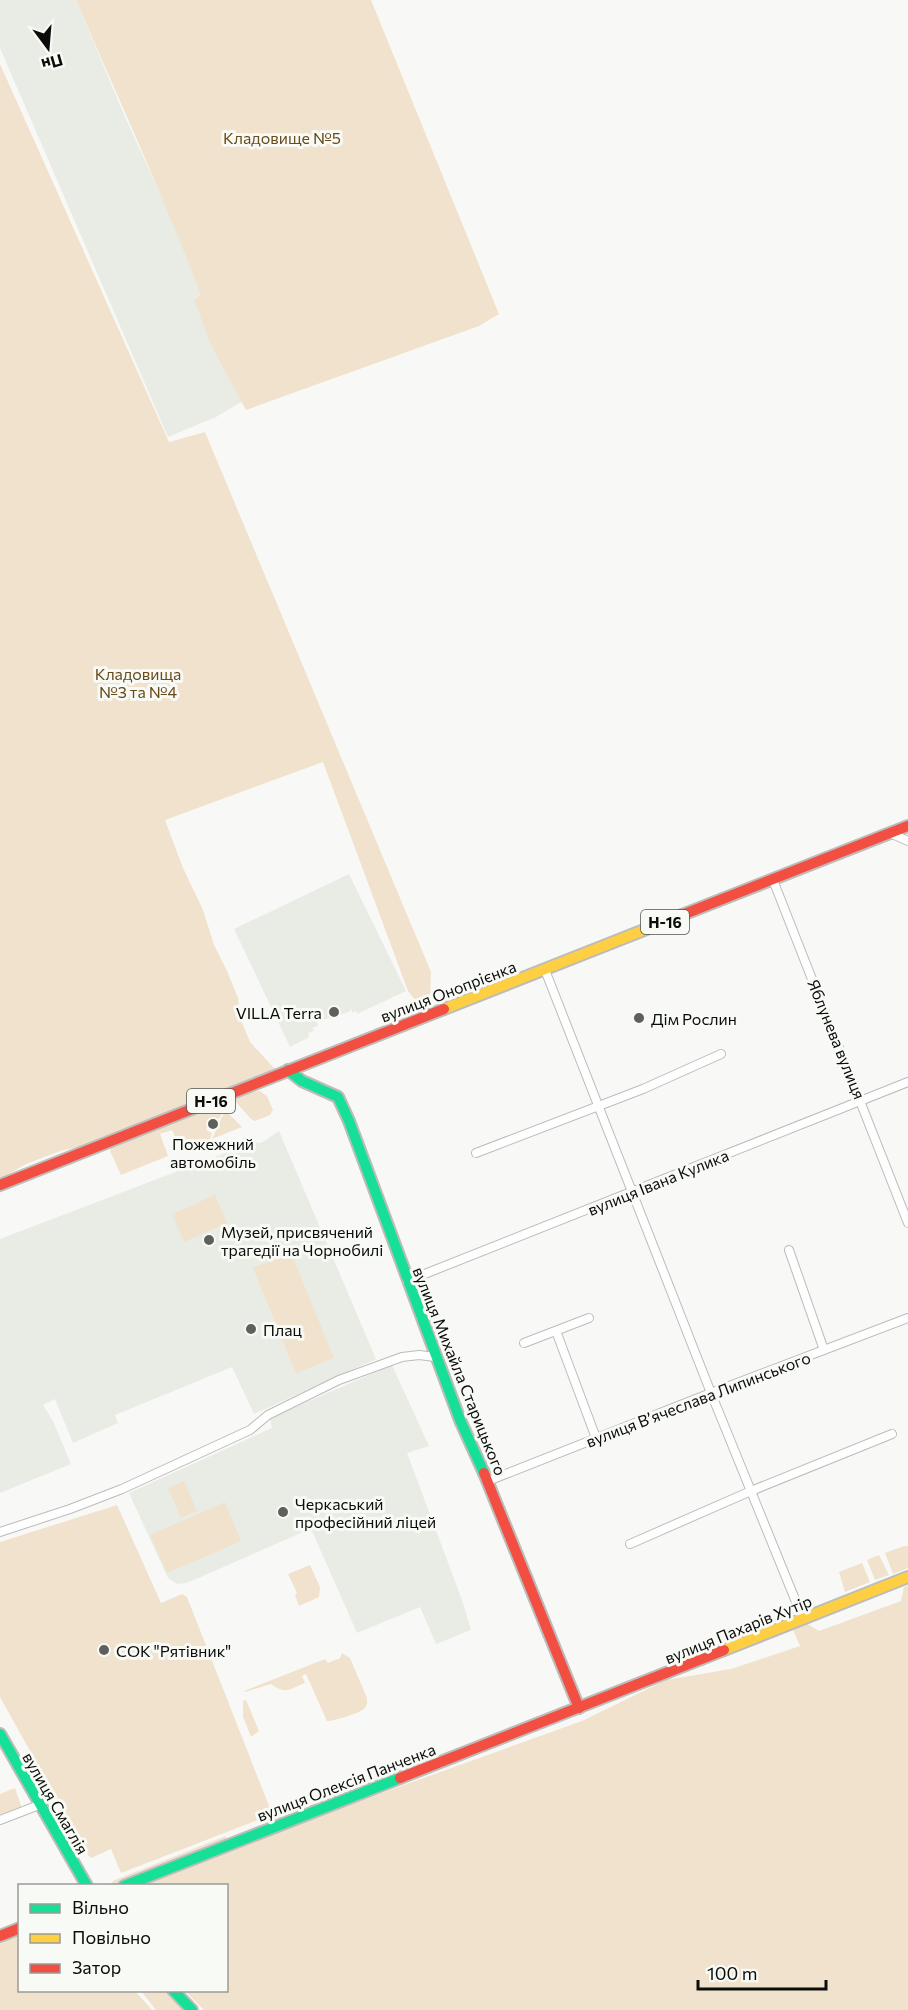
<svg xmlns="http://www.w3.org/2000/svg" width="908" height="2010" viewBox="0 0 908 2010" font-family="Commissioner,sans-serif">
<rect width="100%" height="100%" fill="#f8f9f6"/>
<!-- built -->
<g fill="#e8ece4">
<path d="M0,0H76L125,117L174,224L202,295L194,298L243,401L216,417L168,437L0,48Z"/>
<path d="M349,874L406,991L357,1014L356,1011L353,1013L351,1009L349,1012L317,1022L318,1026L312,1028L314,1031L308,1033L309,1037L290,1047L234,929Z"/>
<path d="M279,1131L376,1359L254,1414L232,1367L115,1415L118,1423L73,1443L55,1399L43,1405L53,1421L71,1464L0,1493V1239L254,1142L261,1143Z"/>
<path d="M392,1365L429,1446L407,1453L462,1600L471,1630L436,1644L420,1607L357,1633L312,1531L303,1532L187,1583L177,1584L168,1578L129,1493L272,1428L270,1418Z"/>
</g>
<!-- green -->
<g fill="#f1e2cd">
<path d="M76,0H371L499,314L479,326L246,410L210,343L194,299L201,295C163,195 118,98 76,0Z"/>
<path d="M0,64L169,442L205,432L431,972L430,1003L420,1006L408,991L323,762L165,820L183,868L203,910L214,945L227,971L238,998L241,1020L250,1042L275,1069L81,1147L63,1150L26,1164L0,1179Z"/>
<path d="M260,1091L267,1096L273,1110L270,1115L255,1121L251,1119L234,1100L251,1092Z"/>
<path d="M211,1108L224,1110L219,1119L213,1117L206,1130L212,1133L210,1139L181,1151L172,1130L160,1134L168,1156L121,1175L110,1151L111,1148Z"/>
<path d="M225,1110L242,1127L212,1139Z"/>
<path d="M215,1195L227,1223L184,1242L172,1214Z"/>
<path d="M291,1253L334,1358L296,1373L253,1268Z"/>
<path d="M184,1481L197,1511L181,1518L168,1488Z"/>
<path d="M225,1502L241,1541L167,1573L150,1535Z"/>
<path d="M117,1505L161,1603L182,1594L187,1597L271,1811L266,1817L121,1873L111,1849L91,1858L88,1855L0,1697V1542Z"/>
<path d="M904,1546H908V1568L893,1574L885,1553Z"/>
<path d="M879,1555L889,1575L875,1580L867,1560Z"/>
<path d="M862,1563L870,1582L845,1592L839,1572Z"/>
<path d="M310,1565L320,1587L319,1597L299,1606L295,1595L297,1593L288,1574Z"/>
<path d="M908,1586V2010H204L185,1991L226,1990V1886H139L301,1822L582,1721L666,1680L731,1669L800,1646L793,1630L807,1624L819,1631L901,1601L904,1587Z"/>
<path d="M342,1653L350,1658L367,1698C367,1702 368,1704 365,1708C361,1713 334,1721 327,1721L306,1674L302,1676L305,1683C289,1689 286,1695 271,1684L245,1692L244,1691L325,1659L328,1663L340,1658Z"/>
<path d="M246,1700L259,1731L251,1737L243,1717V1701Z"/>
<path d="M15,1788L22,1808L0,1816V1794Z"/>
<path d="M226,1836V1841L221,1845L118,1885L108,1886L115,1880Z"/>
<path d="M19,1932L20,1990L135,1991L152,2010H0V1940Z"/>
<path d="M141,1991H165L184,2010H156Z"/>
</g>
<g fill="none" stroke-linecap="round" stroke-linejoin="round">
<!-- street casing -->
<g stroke="#bcbcba" stroke-width="10">
<g id="street">
<path d="M890,833L908,841"/>
<path d="M773,880L908,1223"/>
<path d="M545,970L711,1393L803,1619"/>
<path d="M476,1153L643,1089L721,1054"/>
<path d="M789,1250L824,1350"/>
<path d="M407,1281L908,1082"/>
<path d="M556,1331L596,1438"/>
<path d="M524,1343L589,1318"/>
<path d="M488,1481L711,1393L908,1318"/>
<path d="M0,1532L70,1509L122,1489L250,1430L268,1415L339,1380L402,1357L419,1355L435,1357"/>
<path d="M630,1544L751,1491L892,1434"/>
<path d="M0,1820L39,1805"/>
</g>
</g>
<!-- fast casing -->
<g stroke="#bcbcba" stroke-width="14">
<g id="fast">
<path d="M288,1070L302,1081L338,1097L349,1121L460,1420L484,1473"/>
<path d="M0,1734L87,1886"/>
<path d="M124,1886L400,1778"/>
<path d="M173,1990L192,2010"/>
</g>
</g>
<!-- slow casing -->
<g stroke="#bcbcba" stroke-width="14">
<g id="slow">
<path d="M444,1009L682,915"/>
<path d="M724,1650L908,1577"/>
</g>
</g>
<!-- jam casing -->
<g stroke="#bcbcba" stroke-width="14">
<g id="jam">
<path d="M682,915L908,826"/>
<path d="M0,1185L444,1009"/>
<path d="M484,1473L579,1708"/>
<path d="M400,1778L724,1650"/>
<path d="M0,1936L20,1928"/>
</g>
</g>
<!-- street -->
<use href="#street" stroke="#fefefe" stroke-width="8"/>
<!-- fast -->
<use href="#fast" stroke="#16e098" stroke-width="10"/>
<!-- slow -->
<use href="#slow" stroke="#ffcf43" stroke-width="10"/>
<!-- jam -->
<use href="#jam" stroke="#f24e42" stroke-width="10"/>
</g>
<!-- markers -->
<g fill="#5f5f5d" stroke="#f8faf5" stroke-width="2">
<circle cx="334" cy="1012" r="6"/>
<circle cx="639" cy="1018" r="6"/>
<circle cx="213" cy="1124" r="6"/>
<circle cx="209" cy="1240" r="6"/>
<circle cx="251" cy="1329" r="6"/>
<circle cx="283" cy="1512" r="6"/>
<circle cx="104" cy="1650" r="6"/>
</g>
<g text-anchor="middle" dominant-baseline="central" stroke-width="6" stroke-linejoin="round" paint-order="stroke">
<!-- shield labels -->
<g fill="#f8faf5" stroke="#535351" stroke-width="1.5">
<rect x="641" y="910" width="48" height="24" rx="4.5"/>
<rect x="187" y="1089" width="48" height="24" rx="4.5"/>
</g>
<g font-size="15" font-weight="bold" fill="#0c0c0b">
<text x="665" y="922">Н-16</text>
<text x="211" y="1101">Н-16</text>
</g>
<!-- park labels -->
<g font-size="16" fill="#694a1c" stroke="#f8faf5">
<text x="282" y="137">Кладовище №5</text>
<text x="138" y="673">Кладовища<tspan x="138" dy="18">№3 та №4</tspan></text>
</g>
<!-- street labels -->
<g font-size="16" fill="#0c0c0b" stroke="#f8faf5">
<text transform="translate(448 991) rotate(-21)">вулиця Онопрієнка</text>
<text transform="translate(837 1039) rotate(68)">Яблунева вулиця</text>
<text transform="translate(658 1182) rotate(-22)">вулиця Івана Кулика</text>
<text transform="translate(460 1371) rotate(68)">вулиця Михайла Старицького</text>
<text transform="translate(698 1399) rotate(-21)">вулиця Вʼячеслава Липинського</text>
<text transform="translate(738 1629) rotate(-22)">вулиця Пахарів Хутір</text>
<text transform="translate(346 1782) rotate(-21)">вулиця Олексія Панченка</text>
<text transform="translate(56 1803) rotate(60)">вулиця Смаглія</text>
</g>
<!-- poi labels -->
<g font-size="16" fill="#0c0c0b" stroke="#f8faf5" text-anchor="start">
<text x="322" y="1012" text-anchor="end">VILLA Terra</text>
<text x="651" y="1018">Дім Рослин</text>
<text x="213" y="1143" text-anchor="middle">Пожежний<tspan x="213" dy="18">автомобіль</tspan></text>
<text x="221" y="1231">Музей, присвячений<tspan x="221" dy="18">трагедії на Чорнобилі</tspan></text>
<text x="263" y="1329">Плац</text>
<text x="295" y="1503">Черкаський<tspan x="295" dy="18">професійний ліцей</tspan></text>
<text x="116" y="1650">СОК "Рятівник"</text>
</g>
</g>
<!-- legend -->
<rect x="18" y="1884" width="210" height="108" fill="#f8faf5" stroke="#9a9b97" stroke-width="1.5"/>
<rect x="30" y="1904" width="30" height="9" fill="#16e098" stroke="#9a9b97" stroke-width="1.5"/>
<text x="72" y="1914" font-size="18" fill="#0c0c0b">Вільно</text>
<rect x="30" y="1934" width="30" height="9" fill="#ffcf43" stroke="#9a9b97" stroke-width="1.5"/>
<text x="72" y="1944" font-size="18" fill="#0c0c0b">Повільно</text>
<rect x="30" y="1964" width="30" height="9" fill="#f24e42" stroke="#9a9b97" stroke-width="1.5"/>
<text x="72" y="1974" font-size="18" fill="#0c0c0b">Затор</text>
<!-- north arrow -->
<g transform="translate(48 48) rotate(164)" stroke="#f8faf5" stroke-width="4.5" paint-order="stroke">
<path d="M0-4.5L10 22L0 15L-10 22Z" fill="#0c0c0b"/>
<text y="-9" font-size="16" font-weight="bold" text-anchor="middle" fill="#0c0c0b">Пн</text>
</g>
<!-- scale -->
<path d="M698 1980v9h128v-9" fill="none" stroke="#0c0c0b" stroke-width="3"/>
<text x="707" y="1980" font-size="18" fill="#0c0c0b" stroke="#f8faf5" stroke-width="4.5" paint-order="stroke">100 m</text>
</svg>
